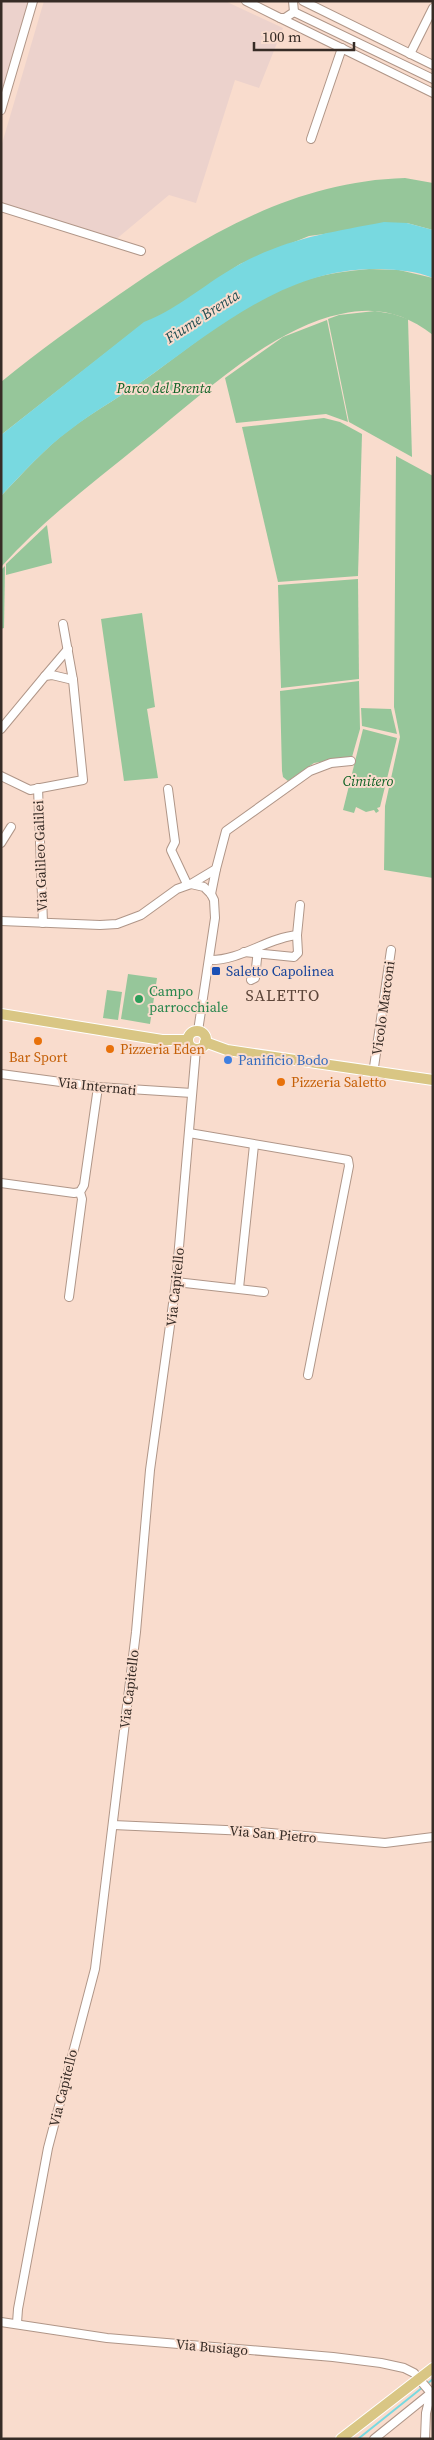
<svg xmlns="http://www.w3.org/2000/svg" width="434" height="2440" viewBox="0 0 434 2440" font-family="'Source Serif 4',serif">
<rect width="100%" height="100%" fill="#f9dccd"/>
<!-- industrial -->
<g fill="#ecd2cc">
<path d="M1,1H31L1,96Z"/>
<path d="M44,1H225L283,28L259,88L235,80L196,203L169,195L114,241L1,204V147Z"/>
</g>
<!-- green -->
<g fill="#96c69a">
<path d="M405,178L433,183V230L407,223L309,236L240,264L165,314L144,323L1,435V382C39,351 78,323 117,296C204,235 296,181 405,178Z"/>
<path d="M369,269L399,270L433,278V335C404,313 377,306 341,314C271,328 198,398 143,442C94,482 43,520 1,567V496C23,473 44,449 69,430C97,409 127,393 154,373C202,338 251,296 309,279C329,273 349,271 369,269Z"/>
<path d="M375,311L393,314L408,319L412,457L349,422L328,319L339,315Z"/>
<path d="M327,320L348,422L326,414L236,423L225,378L283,337Z"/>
<path d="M324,418L340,422L362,434L358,576L278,582L242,427Z"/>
<path d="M396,456L433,476V878L384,870L385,806L400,737L394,707Z"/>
<path d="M47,525L52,563L6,575V564Z"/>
<path d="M5,566L4,628L1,629V570Z"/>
<path d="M358,579L359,679L281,688L278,585Z"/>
<path d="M142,613L155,707L147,709L158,778L124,781L101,619Z"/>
<path d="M359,681L360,729L352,757L314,763L288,781L283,777L282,771L280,691Z"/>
<path d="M361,708L391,709L397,734L362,726Z"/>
<path d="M363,729L397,738L380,807L377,808L379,811L376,813L374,810L366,812L356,807L354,813L343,810Z"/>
<path d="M128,974L157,978L150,1024L121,1019Z"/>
<path d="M107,990L122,992L118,1020L103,1018Z"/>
</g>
<!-- water -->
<path fill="#78d9e0" d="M384,222L407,223L433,230V278C417,271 398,270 381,269C292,266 222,324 154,373C127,393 97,409 70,430C44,449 23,473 1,496V435L144,322C180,308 208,281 242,263C289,238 332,232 384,222Z"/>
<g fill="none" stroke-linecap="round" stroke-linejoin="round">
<!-- stream -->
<g stroke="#78d9e0" stroke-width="2">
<path d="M427,2384L433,2379"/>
<path d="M358,2439L423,2387"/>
</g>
<!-- minor casing -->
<g stroke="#b09688" stroke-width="10">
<g id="minor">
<path d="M246,1L280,18H285L294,12L293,1"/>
<path d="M303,1L433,65"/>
<path d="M294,12L433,79"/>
<path d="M280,18L433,93"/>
<path d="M410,54L433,8"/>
<path d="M1,110L33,1"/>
<path d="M311,139L342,48"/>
<path d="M1,207L141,251"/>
<path d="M45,676L68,649"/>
<path d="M1,729L45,676L52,675L73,680"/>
<path d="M1,776L30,790L83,780L73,680L63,624"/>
<path d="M38,788L43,923"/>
<path d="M168,789L175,842L171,850L187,884"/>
<path d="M1,843L11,827"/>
<path d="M191,884L216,869L226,831L310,771L331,763L351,761"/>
<path d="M211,894L216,869"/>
<path d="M1,921L100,925L117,924L141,915L177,889L191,884L204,887L211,894L214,900L215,918L198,1031"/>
<path d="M244,952L294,957L298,953L297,935L300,905"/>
<path d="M209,960C240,961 267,938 297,935"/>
<path d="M251,980L255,978L258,949"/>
<path d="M374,1067L391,950"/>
<path d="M1,1074L98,1087L192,1093"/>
<path d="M189,1133L348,1160L349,1166L308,1375"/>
<path d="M1,1183L74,1193L80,1192"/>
<path d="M176,1282L264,1292"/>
<path d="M239,1288L254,1145"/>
<path d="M69,1297L82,1199L80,1192L84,1185L98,1087"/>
<path d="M113,1825L248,1831L385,1843L433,1837"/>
<path d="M1,2322L107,2338L333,2357L381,2363L404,2368L414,2373L431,2393L433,2392"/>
<path d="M17,2323L18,2309L48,2148L95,1969L136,1632L150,1470L176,1282L196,1049"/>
<path d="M374,2439L431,2393L426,2413L425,2439"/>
</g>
</g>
<!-- major casing -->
<g stroke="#fff" stroke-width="12">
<g id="major">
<path d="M1,1014L162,1040H188"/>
<circle cx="197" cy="1040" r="9"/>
<path d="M205,1042L227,1050L433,1080"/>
<path d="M341,2439L433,2368"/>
</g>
</g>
<!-- minor -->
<use href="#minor" stroke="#fff" stroke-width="8"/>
<!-- major -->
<use href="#major" stroke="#d9c684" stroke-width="10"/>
</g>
<!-- markers -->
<rect fill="#1a4fb4" stroke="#f9dccd" stroke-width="2" x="211" y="966" width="10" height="10" rx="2.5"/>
<circle fill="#2e9e5b" stroke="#f9dccd" stroke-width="2" cx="139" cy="999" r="5"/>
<g fill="#e8710a" stroke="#f9dccd" stroke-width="2">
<circle cx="38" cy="1041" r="5"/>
<circle cx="110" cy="1049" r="5"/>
<circle cx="281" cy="1082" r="5"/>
</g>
<circle fill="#3f7fe0" stroke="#f9dccd" stroke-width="2" cx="228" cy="1060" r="5"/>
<g text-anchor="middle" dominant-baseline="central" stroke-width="4" stroke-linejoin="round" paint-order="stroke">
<!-- park labels -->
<g font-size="14" font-style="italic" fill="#0c6123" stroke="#f9dccd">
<text x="164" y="388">Parco del Brenta</text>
<text x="368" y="781">Cimitero</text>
</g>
<!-- street labels -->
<g font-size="14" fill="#372c26" stroke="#f9dccd">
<text transform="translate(40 856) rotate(-92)">Via Galileo Galilei</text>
<text transform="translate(383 1008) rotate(-82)">Vicolo Marconi</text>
<text transform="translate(97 1086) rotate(6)">Via Internati</text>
<text transform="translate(175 1287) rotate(-84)">Via Capitello</text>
<text transform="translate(129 1689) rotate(-83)">Via Capitello</text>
<text transform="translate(273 1834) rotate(5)">Via San Pietro</text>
<text transform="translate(63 2088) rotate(-76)">Via Capitello</text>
<text transform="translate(212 2347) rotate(5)">Via Busiago</text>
</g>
<!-- transit labels -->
<g font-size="14" fill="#164399" stroke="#f9dccd" text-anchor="start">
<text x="226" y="971">Saletto Capolinea</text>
</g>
<!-- leisure labels -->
<g font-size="14" fill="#27864d" stroke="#f9dccd" text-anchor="start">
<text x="149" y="991">Campo<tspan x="149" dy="16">parrocchiale</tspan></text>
</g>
<!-- food labels -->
<g font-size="14" fill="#c56008" stroke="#f9dccd" text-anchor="start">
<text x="120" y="1049">Pizzeria Eden</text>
<text x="38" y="1057" text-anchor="middle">Bar Sport</text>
<text x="291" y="1082">Pizzeria Saletto</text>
</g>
<!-- shop labels -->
<g font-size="14" fill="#366cbe" stroke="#f9dccd" text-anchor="start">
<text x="238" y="1060">Panificio Bodo</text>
</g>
<!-- water labels -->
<g font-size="15" font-style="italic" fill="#245054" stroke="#f9dccd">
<text transform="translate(202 316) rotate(-33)">Fiume Brenta</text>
</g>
<!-- quarter labels -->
<g font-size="16" letter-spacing="1" fill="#5c4539" stroke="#f9dccd">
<text x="283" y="995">SALETTO</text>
</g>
</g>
<!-- border -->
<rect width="434" height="2440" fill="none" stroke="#372c26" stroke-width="5"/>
<!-- scale -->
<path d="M254 42v8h100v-8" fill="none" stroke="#372c26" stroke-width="2.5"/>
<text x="262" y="42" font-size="15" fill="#372c26" stroke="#f9dccd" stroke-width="4" paint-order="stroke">100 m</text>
</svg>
